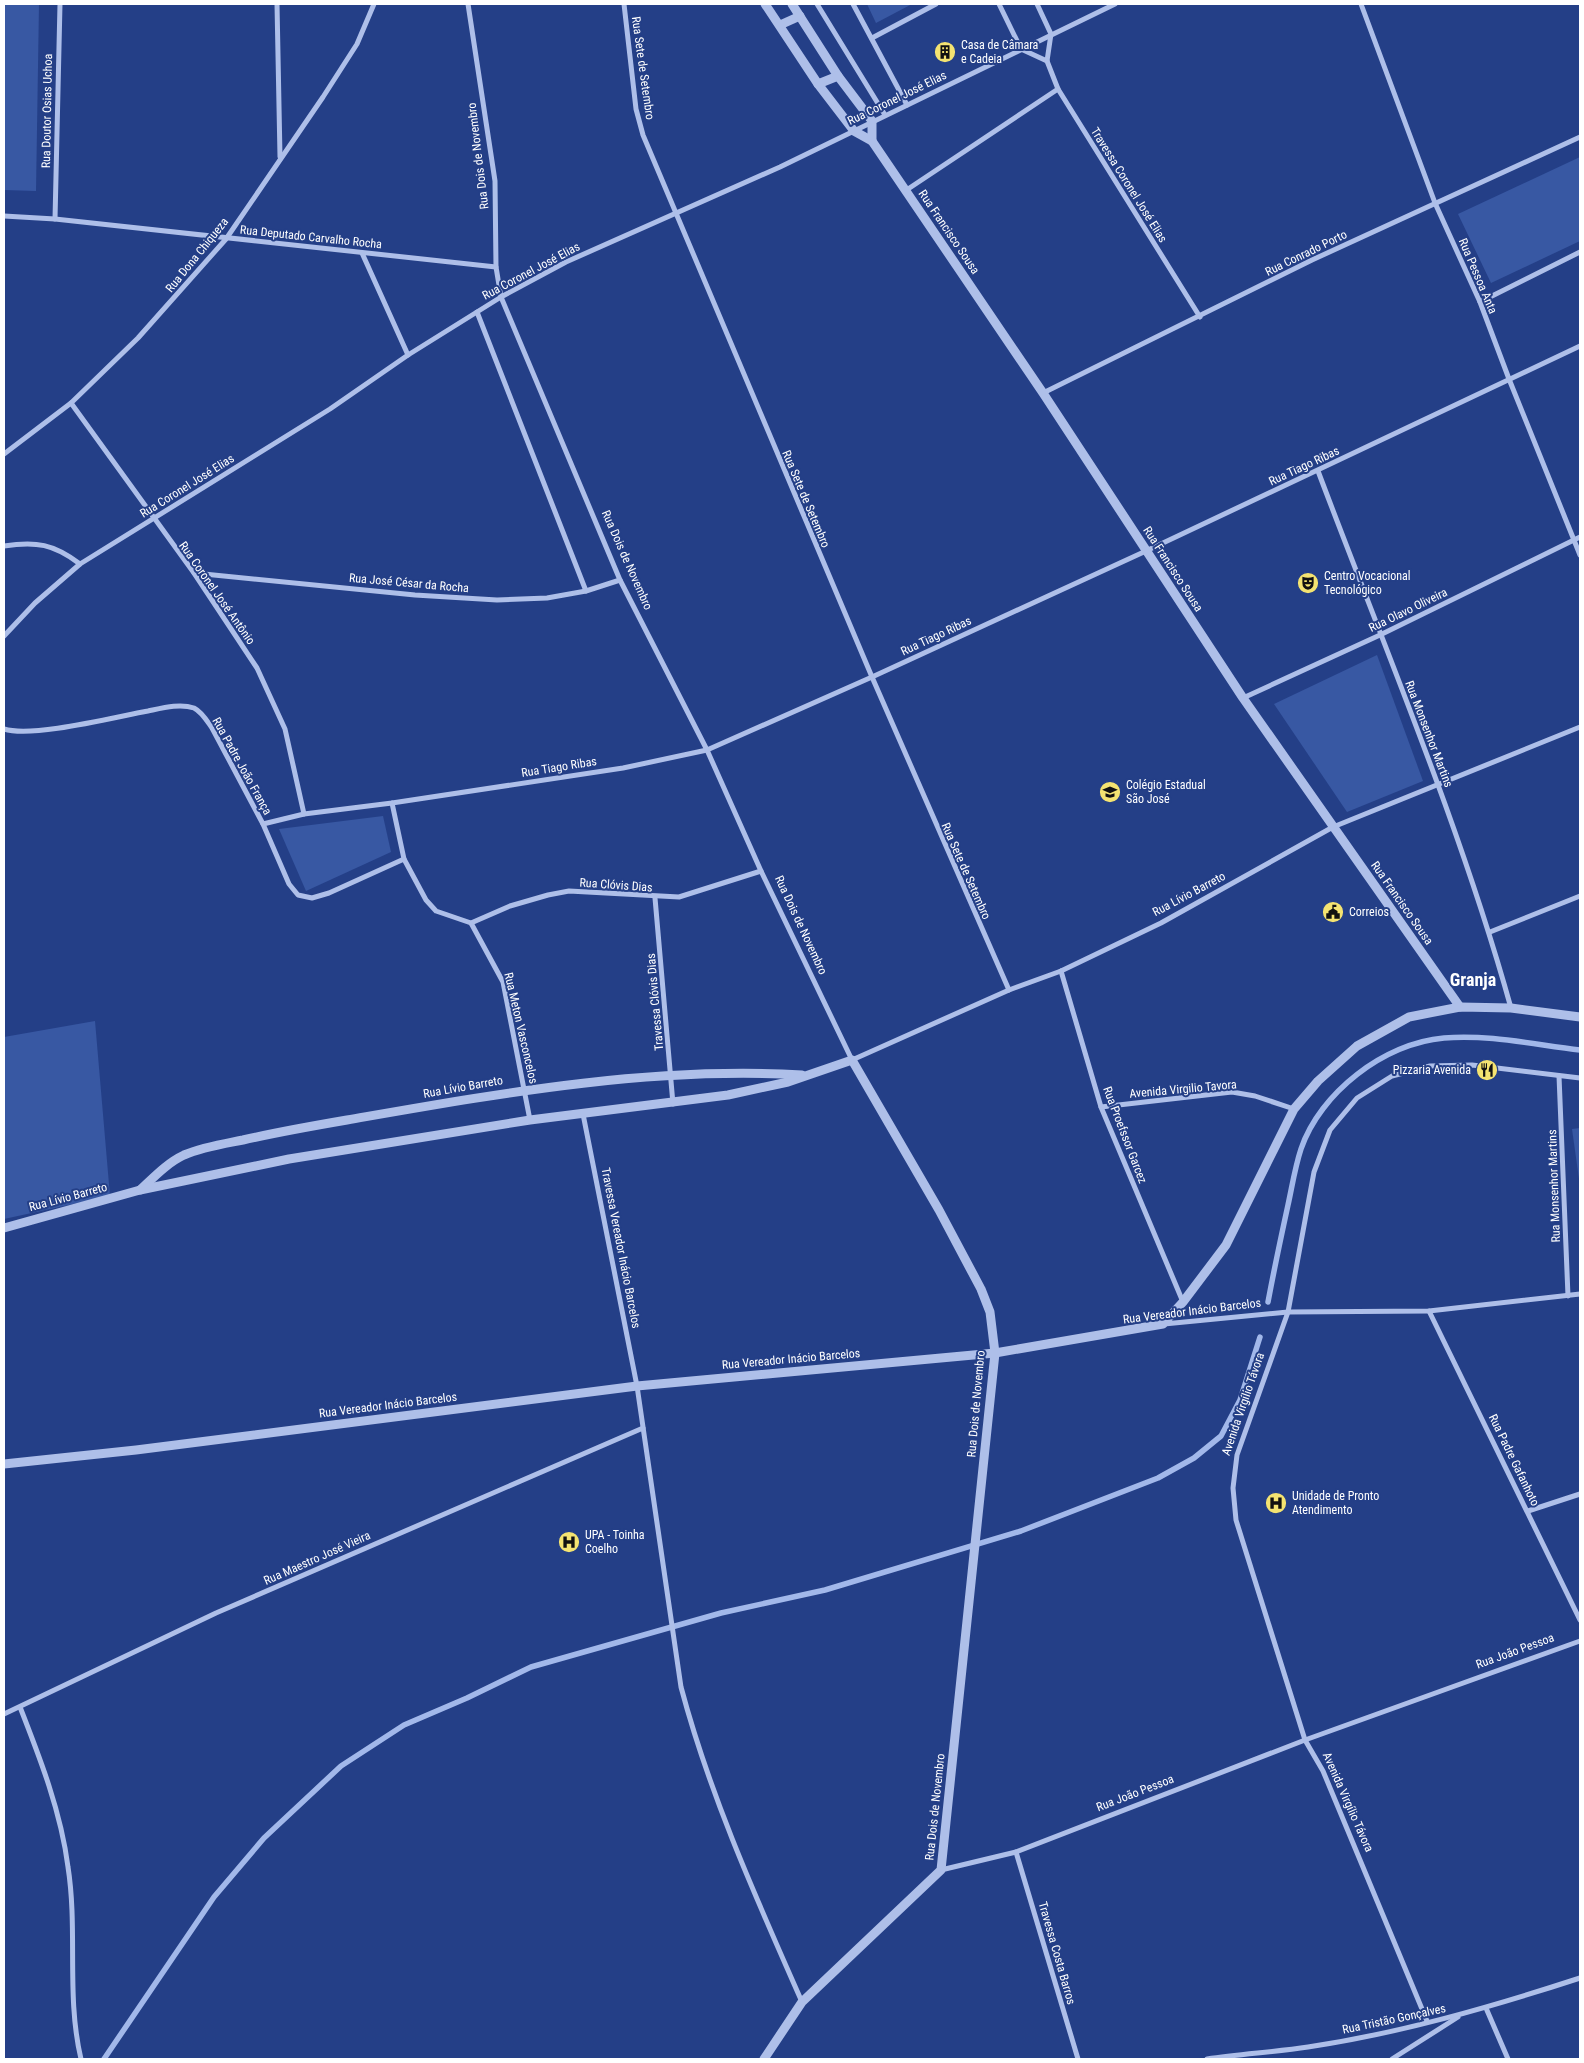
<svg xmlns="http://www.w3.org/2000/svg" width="1584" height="2063" viewBox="0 0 1584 2063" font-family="'Roboto Condensed',sans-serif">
<rect width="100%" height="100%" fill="#243f87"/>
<!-- green -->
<g fill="#3858a3">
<path d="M4,4H39L36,191L4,190Z"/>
<path d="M867,4H912L876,23Z"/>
<path d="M1580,157V241L1491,283L1458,214Z"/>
<path d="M1377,655L1423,781L1347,812L1274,704Z"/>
<path d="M383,816L391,852L306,891L279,829Z"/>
<path d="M95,1021L110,1196L4,1219V1037Z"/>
<path d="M1580,1128V1186L1572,1129Z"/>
</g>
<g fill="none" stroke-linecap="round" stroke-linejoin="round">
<!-- stream -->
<g stroke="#a2b8ea" stroke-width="5.5">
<path d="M1268,1302C1274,1270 1281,1237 1288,1205C1292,1187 1295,1167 1301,1149C1320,1093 1384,1043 1444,1038C1488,1034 1536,1045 1580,1050"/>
<path d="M104,2059L214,1897L264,1838L341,1766L404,1725L467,1698L531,1667L721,1613L825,1590L1021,1531L1158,1478L1194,1458L1221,1436L1240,1400L1260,1337"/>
</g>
<!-- minor -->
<g stroke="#aebfe9" stroke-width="5">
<path d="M277,4L280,157"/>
<path d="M468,4L495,181L496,267L501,297L620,580L707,750L761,871L852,1060L1009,990L1061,971L1161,923L1333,827L1580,727"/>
<path d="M624,4L636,109L643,135L872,677L1009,990"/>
<path d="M817,4L885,115"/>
<path d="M853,4L907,105"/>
<path d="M999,4L1021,49L1047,61"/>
<path d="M1037,4L1051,34L1047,61L1058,89L1200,317"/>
<path d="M1361,4L1435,203L1480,302L1509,379L1580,555"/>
<path d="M872,38L936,4"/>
<path d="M905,191L1058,89"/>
<path d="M4,216L55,219L496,267"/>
<path d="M55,219L60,4"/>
<path d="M362,253L408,355"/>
<path d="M1480,302L1580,252"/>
<path d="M477,312L586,591"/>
<path d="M1043,393L1312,260L1580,137"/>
<path d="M71,403L194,573L257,668L285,729L304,814"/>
<path d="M4,454L71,403L138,338L226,239L323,97L357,44L374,4"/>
<path d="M1318,471C1385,649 1460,825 1511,1008"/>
<path d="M4,546C36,541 54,544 80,564"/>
<path d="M194,573L415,595L497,600L547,598L586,591L620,580"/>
<path d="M4,636L35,603L80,564L330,409L408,355L501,297L566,262L780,167L1115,4"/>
<path d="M1243,698L1380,635L1580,537"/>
<path d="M4,729C33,738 115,717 148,711C162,708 180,703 194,708C202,712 207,721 212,728L263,824L289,884L298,895L312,898L329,893L404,859"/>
<path d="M392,803L404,859L426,900L436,911L471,923L503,982L530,1120"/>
<path d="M263,824L304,814L392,803L623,768L707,750L872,677L1146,551L1580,346"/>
<path d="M655,898L673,1104"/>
<path d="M471,923L510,906L548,895L569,891L679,897L761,871"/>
<path d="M1490,932L1580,896"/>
<path d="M1061,971L1101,1107L1183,1302"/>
<path d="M1559,1076L1568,1296"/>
<path d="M1101,1107L1232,1092L1255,1096L1294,1109"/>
<path d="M583,1114L637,1386L681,1687C710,1796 757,1900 802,2002"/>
<path d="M1429,1311L1580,1620"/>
<path d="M1164,1324L1288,1312L1429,1311L1580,1294"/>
<path d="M1528,1511L1580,1494"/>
<path d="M20,1707C40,1758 61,1812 68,1867C78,1931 66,1996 81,2059"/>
<path d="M4,1714L216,1613L643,1428"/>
<path d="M1016,1852L1078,2059"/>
<path d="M941,1870L1016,1852L1305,1740L1580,1641"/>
<path d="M1486,2008L1508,2059"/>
<path d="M1427,2021L1323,1771L1305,1740L1236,1520L1233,1488L1237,1455L1288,1312L1314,1172L1330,1130L1357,1098L1392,1076L1430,1066L1472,1065L1580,1078"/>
<path d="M1207,2059C1240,2054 1275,2052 1308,2047C1401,2033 1491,2007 1580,1978"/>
<path d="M1392,2059L1458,2017"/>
</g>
<!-- tertiary -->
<g stroke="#aebfe9" stroke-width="9">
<path d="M765,4L818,84L854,131L872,141L1043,393L1243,698L1460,1007"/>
<path d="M792,4L838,76L872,121V141"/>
<path d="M780,25L800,16"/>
<path d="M818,84L838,76"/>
<path d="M140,1190C154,1177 167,1163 184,1155C203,1147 223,1144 243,1140C278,1132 312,1126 347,1120C497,1094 649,1066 802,1075"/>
<path d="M4,1228L140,1190L289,1159L530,1120L728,1095L788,1082L852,1060L939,1210L981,1289L990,1312L995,1353L941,1870L802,2002L764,2059"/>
<path d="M4,1464L136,1450L637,1386L995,1353L1163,1324L1183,1302L1226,1245L1294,1109L1318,1081L1357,1046L1409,1017L1460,1007L1511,1008L1580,1017"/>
</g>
</g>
<!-- icons -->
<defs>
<g id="building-disc" transform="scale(1.125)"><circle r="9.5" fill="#f4e371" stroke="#243f87"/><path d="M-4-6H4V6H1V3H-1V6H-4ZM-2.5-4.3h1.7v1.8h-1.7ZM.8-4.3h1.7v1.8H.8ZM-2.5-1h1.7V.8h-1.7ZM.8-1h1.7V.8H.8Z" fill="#111"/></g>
<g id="theatre-disc" transform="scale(1.125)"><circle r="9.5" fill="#f4e371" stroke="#243f87"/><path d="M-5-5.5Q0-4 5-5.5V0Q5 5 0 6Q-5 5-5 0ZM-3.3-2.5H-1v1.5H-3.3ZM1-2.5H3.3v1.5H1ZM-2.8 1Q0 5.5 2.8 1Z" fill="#111"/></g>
<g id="school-disc" transform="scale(1.125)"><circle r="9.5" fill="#f4e371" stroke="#243f87"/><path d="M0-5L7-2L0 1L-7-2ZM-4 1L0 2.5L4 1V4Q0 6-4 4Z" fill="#111"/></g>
<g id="civic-disc" transform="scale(1.125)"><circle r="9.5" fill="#f4e371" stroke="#243f87"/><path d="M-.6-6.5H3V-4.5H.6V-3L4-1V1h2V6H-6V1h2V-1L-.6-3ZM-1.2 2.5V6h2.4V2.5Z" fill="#111"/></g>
<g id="restaurant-disc" transform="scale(1.125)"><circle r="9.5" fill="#f4e371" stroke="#243f87"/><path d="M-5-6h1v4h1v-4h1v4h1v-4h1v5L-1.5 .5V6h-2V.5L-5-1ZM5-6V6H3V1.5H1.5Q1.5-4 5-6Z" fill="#111"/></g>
<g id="hospital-disc" transform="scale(1.125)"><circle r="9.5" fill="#f4e371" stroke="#243f87"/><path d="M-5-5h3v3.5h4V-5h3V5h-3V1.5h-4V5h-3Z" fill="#111"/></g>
</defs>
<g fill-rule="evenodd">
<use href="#building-disc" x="945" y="52"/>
<use href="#theatre-disc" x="1308" y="583"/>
<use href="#school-disc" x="1110" y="792"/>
<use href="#civic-disc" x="1333" y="912"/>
<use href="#restaurant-disc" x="1487" y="1070"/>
<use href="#hospital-disc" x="1276" y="1503"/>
<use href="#hospital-disc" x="569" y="1542"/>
</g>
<g text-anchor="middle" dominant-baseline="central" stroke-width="4" stroke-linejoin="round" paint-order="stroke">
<!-- poi labels -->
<g font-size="12" fill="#fff" stroke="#243f87" text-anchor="start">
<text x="961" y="45">Casa de Câmara<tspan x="961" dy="14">e Cadeia</tspan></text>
<text x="1324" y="576">Centro Vocacional<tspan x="1324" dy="14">Tecnológico</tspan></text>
<text x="1126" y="785">Colégio Estadual<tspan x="1126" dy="14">São José</tspan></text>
<text x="1349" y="912">Correios</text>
<text x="1471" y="1070" text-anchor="end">Pizzaria Avenida</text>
<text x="1292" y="1496">Unidade de Pronto<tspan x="1292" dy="14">Atendimento</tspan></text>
<text x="585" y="1535">UPA - Toinha<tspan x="585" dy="14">Coelho</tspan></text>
</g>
<!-- street labels -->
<g font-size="12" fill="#fff" stroke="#243f87">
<text transform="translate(643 68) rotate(82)">Rua Sete de Setembro</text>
<text transform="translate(897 98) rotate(-26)">Rua Coronel José Elias</text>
<text transform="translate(47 111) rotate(-89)">Rua Doutor Osias Uchoa</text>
<text transform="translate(478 156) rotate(-97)">Rua Dois de Novembro</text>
<text transform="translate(1129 185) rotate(58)">Travessa Coronel José Elias</text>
<text transform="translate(949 232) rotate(56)">Rua Francisco Sousa</text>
<text transform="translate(311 237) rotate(6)">Rua Deputado Carvalho Rocha</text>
<text transform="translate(1306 253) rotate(-26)">Rua Conrado Porto</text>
<text transform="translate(197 255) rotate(-51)">Rua Dona Chiqueza</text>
<text transform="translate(531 271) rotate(-28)">Rua Coronel José Elias</text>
<text transform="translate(1478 276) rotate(67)">Rua Pessoa Anta</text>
<text transform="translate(1304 466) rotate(-25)">Rua Tiago Ribas</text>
<text transform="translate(187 486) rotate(-32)">Rua Coronel José Elias</text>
<text transform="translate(806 499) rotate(67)">Rua Sete de Setembro</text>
<text transform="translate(627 560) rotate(66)">Rua Dois de Novembro</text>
<text transform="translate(1173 569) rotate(57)">Rua Francisco Sousa</text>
<text transform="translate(409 583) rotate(5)">Rua José César da Rocha</text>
<text transform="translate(217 593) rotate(55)">Rua Coronel José Antônio</text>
<text transform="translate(1408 610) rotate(-26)">Rua Olavo Oliveira</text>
<text transform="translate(936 636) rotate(-25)">Rua Tiago Ribas</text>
<text transform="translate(1429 734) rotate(69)">Rua Monsenhor Martins</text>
<text transform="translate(242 766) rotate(61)">Rua Padre João França</text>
<text transform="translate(559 767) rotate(-9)">Rua Tiago Ribas</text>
<text transform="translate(966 871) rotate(66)">Rua Sete de Setembro</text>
<text transform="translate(616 885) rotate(4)">Rua Clóvis Dias</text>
<text transform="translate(1189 894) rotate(-28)">Rua Lívio Barreto</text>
<text transform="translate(1402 903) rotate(55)">Rua Francisco Sousa</text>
<text transform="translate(801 925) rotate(65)">Rua Dois de Novembro</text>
<text transform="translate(655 1002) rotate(-95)">Travessa Clóvis Dias</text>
<text transform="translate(521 1028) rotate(77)">Rua Meton Vasconcelos</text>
<text transform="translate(463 1087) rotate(-10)">Rua Lívio Barreto</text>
<text transform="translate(1183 1089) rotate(-5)">Avenida Virgilio Tavora</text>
<text transform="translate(1125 1135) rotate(69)">Rua Proefssor Garcez</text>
<text transform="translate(1554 1186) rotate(-92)">Rua Monsenhor Martins</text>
<text transform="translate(68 1197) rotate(-15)">Rua Lívio Barreto</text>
<text transform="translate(621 1248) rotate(79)">Travessa Vereador Inácio Barcelos</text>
<text transform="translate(1192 1311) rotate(-7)">Rua Vereador Inácio Barcelos</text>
<text transform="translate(791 1359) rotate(-5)">Rua Vereador Inácio Barcelos</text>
<text transform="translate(976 1404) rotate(-85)">Rua Dois de Novembro</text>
<text transform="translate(1243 1404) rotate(-71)">Avenida Virgílio Távora</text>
<text transform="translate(388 1405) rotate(-7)">Rua Vereador Inácio Barcelos</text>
<text transform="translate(1514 1460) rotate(64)">Rua Padre Gafanhoto</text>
<text transform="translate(317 1558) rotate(-24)">Rua Maestro José Vieira</text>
<text transform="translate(1515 1651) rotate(-20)">Rua João Pessoa</text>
<text transform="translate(1135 1793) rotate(-21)">Rua João Pessoa</text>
<text transform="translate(1348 1802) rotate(66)">Avenida Virgílio Távora</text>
<text transform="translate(935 1807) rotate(-84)">Rua Dois de Novembro</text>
<text transform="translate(1057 1953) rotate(74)">Travessa Costa Barros</text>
<text transform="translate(1394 2019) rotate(-12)">Rua Tristão Gonçalves</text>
</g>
<!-- district labels -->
<g font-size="18" font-weight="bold" fill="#fff" stroke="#243f87">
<text x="1473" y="979">Granja</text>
</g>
</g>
<!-- border -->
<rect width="1584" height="2063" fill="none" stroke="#ffffff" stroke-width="10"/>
</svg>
